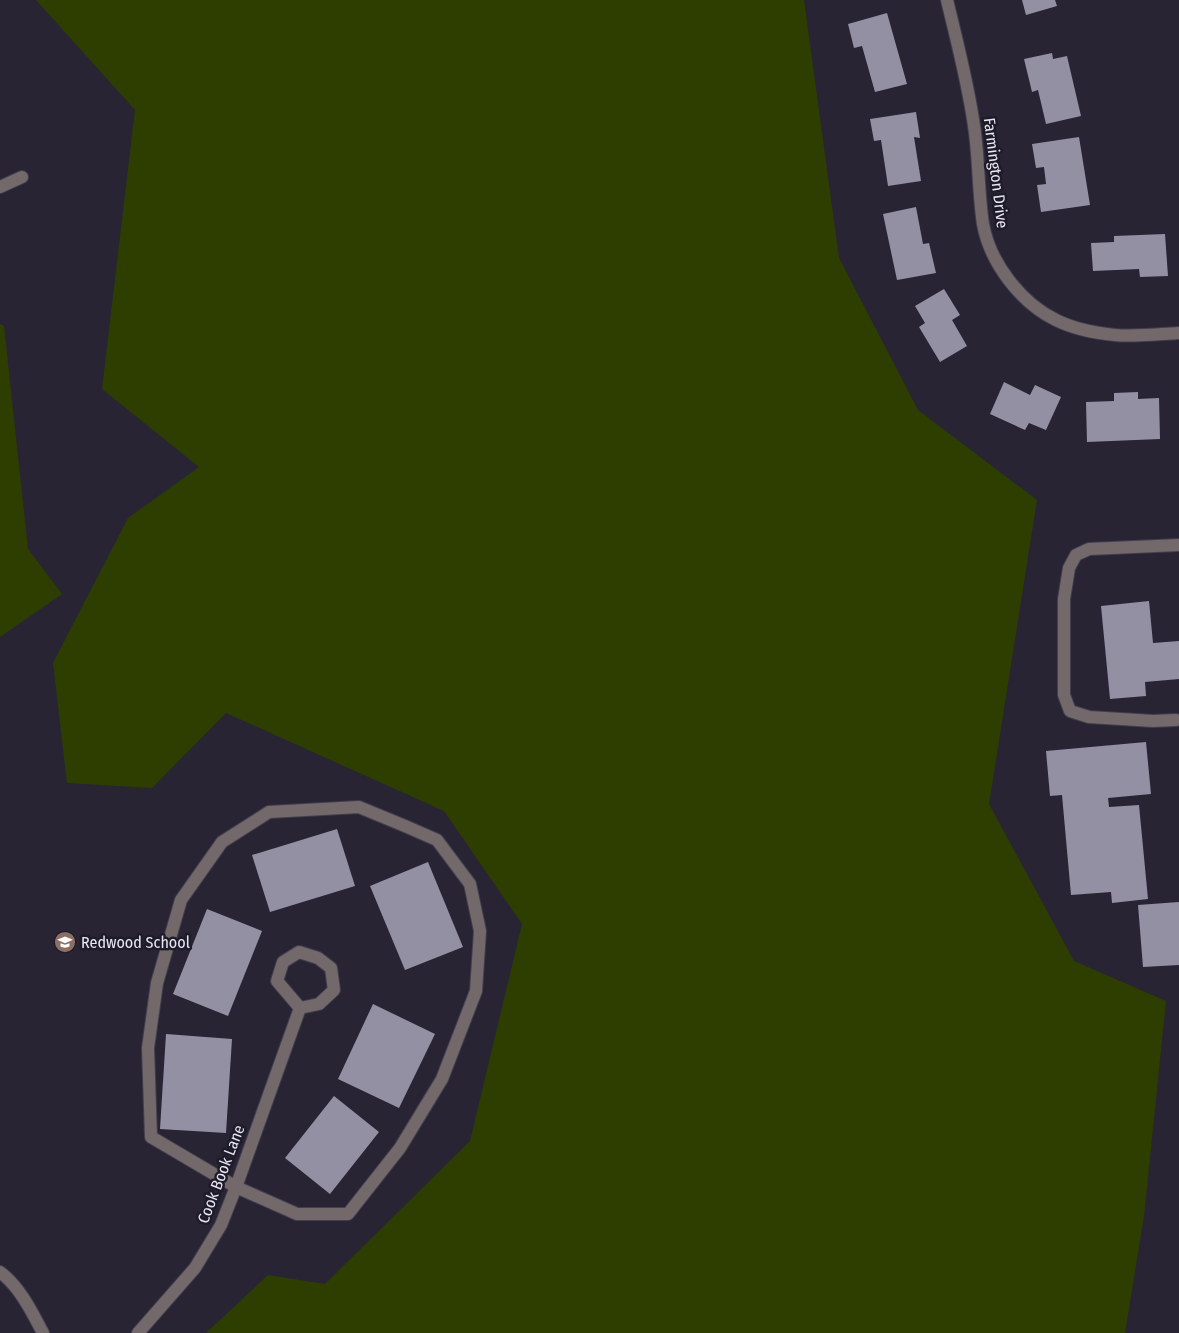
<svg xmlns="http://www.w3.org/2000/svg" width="1179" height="1333" viewBox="0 0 1179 1333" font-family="'Fira Sans Condensed',sans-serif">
<rect width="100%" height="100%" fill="#282434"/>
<!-- green -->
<g fill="#2e3e00">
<path d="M36,0H804L839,258L918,410L1037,500L989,804L1074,961L1166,1001L1144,1216L1125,1333H206L268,1275L325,1284L470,1141L522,924L444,811L226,713L152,788L67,783L53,663L128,518L199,467L102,389L135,110Z"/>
<path d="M0,324L4,326L28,549L62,594L0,637Z"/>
</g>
<!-- building -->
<g fill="#9490a4">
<path d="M1022,0H1055L1057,6L1026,15Z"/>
<path d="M887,13L907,84L875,92L862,46L854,48L848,24Z"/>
<path d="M1052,53L1053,59L1067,56L1081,116L1046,124L1038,90L1032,92L1024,59Z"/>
<path d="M916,112L920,138L914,137L921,181L888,186L881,140L874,141L870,119Z"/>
<path d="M1079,137L1090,205L1041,212L1037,185L1046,184L1044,167L1036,168L1032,144Z"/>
<path d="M916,207L923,244L929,243L936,273L897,280L883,214Z"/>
<path d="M1165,234L1168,276L1140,277L1139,269L1093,271L1091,243L1114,242V236Z"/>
<path d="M944,289L960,315L952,320L967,346L940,362L919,327L925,323L915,306Z"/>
<path d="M1004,382L1030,395L1035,385L1061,397L1046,430L1029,423L1025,430L990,414Z"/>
<path d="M1138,392V399L1159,398L1160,439L1087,442L1086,402L1114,401V393Z"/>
<path d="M1149,601L1153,643L1179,641V679L1145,682L1146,696L1110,699L1101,606Z"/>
<path d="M1146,742L1151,794L1108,798L1109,807L1139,805L1148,899L1112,903L1111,892L1071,895L1062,795L1050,796L1046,751Z"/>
<path d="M337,829L355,886L270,912L252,855Z"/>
<path d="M428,862L463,947L405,970L370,886Z"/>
<path d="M1179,902V965L1143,967L1138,905Z"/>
<path d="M207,909L262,931L228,1016L173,994Z"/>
<path d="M373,1004L435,1034L399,1108L338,1079Z"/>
<path d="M166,1034L232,1039L226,1133L160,1129Z"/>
<path d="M334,1096L379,1132L330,1194L285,1158Z"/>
</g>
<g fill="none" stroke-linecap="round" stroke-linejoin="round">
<!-- lane casing -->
<g stroke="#433f4e" stroke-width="14">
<g id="lane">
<path d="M0,187L22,177"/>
<path d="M359,807L405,826L437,840L470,884L480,931L476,991L442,1079L400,1148L348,1214H297L236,1187L151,1137L148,1048L157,983L181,900L222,842L269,812Z"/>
<path d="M0,1272C20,1287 32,1312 43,1333"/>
</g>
</g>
<!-- street casing -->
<g stroke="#433f4e" stroke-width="14">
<g id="street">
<path d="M947,0C957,42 968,83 974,126C979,158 978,191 983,224C990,263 1021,303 1056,320C1074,329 1095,333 1115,335C1134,337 1159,334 1179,333"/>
<path d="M1176,720L1153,721L1089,717L1070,711L1064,695V599L1069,568L1076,555L1089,549L1179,545"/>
<path d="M299,952L318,958L331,968L334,990L319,1004L300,1008L277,981L283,962Z"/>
<path d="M138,1333L195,1268L221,1225L236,1187L300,1008"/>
</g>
</g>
<!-- lane -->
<use href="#lane" stroke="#73696a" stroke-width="12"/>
<!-- street -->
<use href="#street" stroke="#73696a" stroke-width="12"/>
</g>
<!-- icons -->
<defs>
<g id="school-disc" transform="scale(1.125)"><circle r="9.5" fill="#8d6e63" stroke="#1e1b2a"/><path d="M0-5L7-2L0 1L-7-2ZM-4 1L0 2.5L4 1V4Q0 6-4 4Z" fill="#fff"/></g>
</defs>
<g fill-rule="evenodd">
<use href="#school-disc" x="65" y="942"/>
</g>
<g text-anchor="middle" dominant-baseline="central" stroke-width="5" stroke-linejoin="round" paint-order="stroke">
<!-- street labels -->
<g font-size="16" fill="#e8e6f1" stroke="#1e1b2a">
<text transform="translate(996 173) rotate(83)">Farmington Drive</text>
<text transform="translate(221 1174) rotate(-69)">Cook Book Lane</text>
</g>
<!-- poi labels -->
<g font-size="16" fill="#e8e6f1" stroke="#1e1b2a" text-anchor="start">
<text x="81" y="942">Redwood School</text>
</g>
</g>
</svg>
